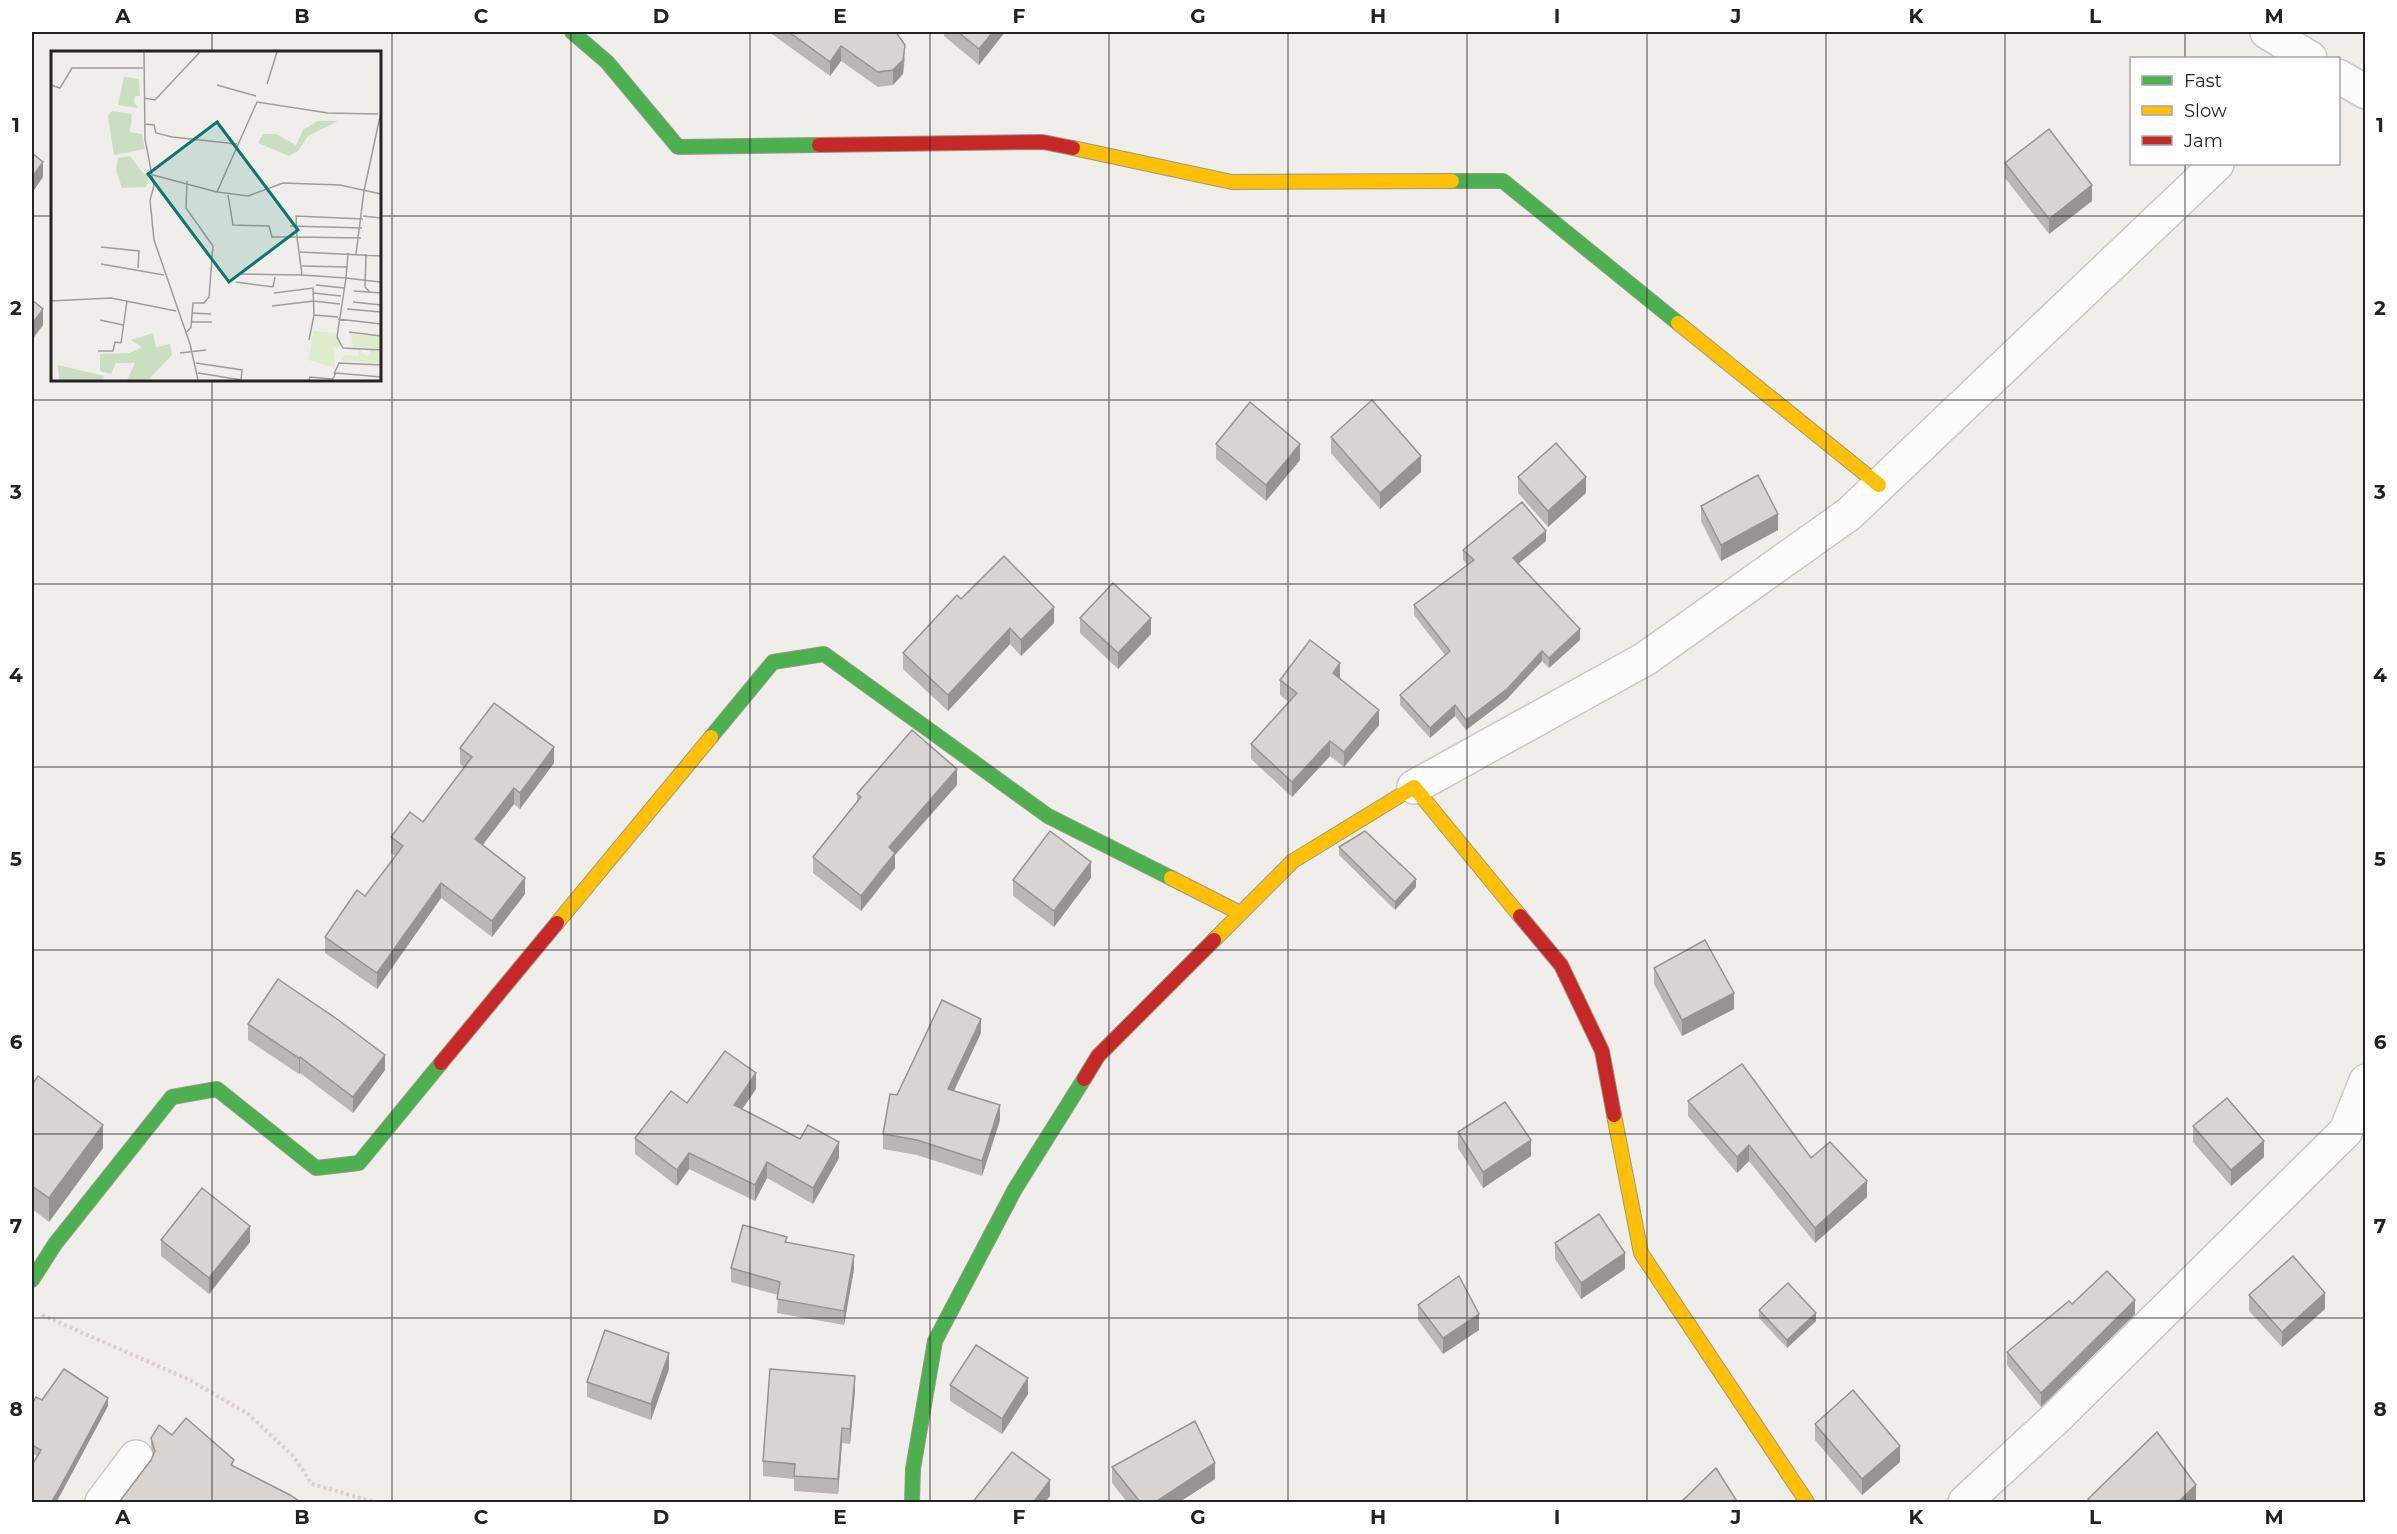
<svg xmlns="http://www.w3.org/2000/svg" width="2397" height="1534" viewBox="0 0 2397 1534" font-family="Montserrat,sans-serif">
<rect width="100%" height="100%" fill="#f0eeeb"/>
<g fill="none" stroke-linecap="round" stroke-linejoin="round">
<!-- street casing -->
<g stroke="#c9c8c7" stroke-width="36">
<g id="street">
<path d="M2267,32L2310,58"/>
<path d="M2338,76L2366,92"/>
<path d="M1414,787L1645,659L1849,514L2217,164"/>
<path d="M102,1502L136,1457"/>
<path d="M1965,1502L2056,1418L2346,1131L2366,1081"/>
</g>
</g>
<!-- fast casing -->
<g stroke="#999a82" stroke-width="16">
<g id="fast">
<path d="M572,32L607,62L678,147L819,145"/>
<path d="M1452,181H1503L1678,323"/>
<path d="M711,737L773,662L824,654L1048,816L1171,878"/>
<path d="M32,1280L55,1244L172,1097L217,1089L316,1168L359,1163L441,1063"/>
<path d="M912,1502L913,1469L935,1341L1015,1189L1084,1079"/>
</g>
</g>
<!-- slow casing -->
<g stroke="#999a82" stroke-width="16">
<g id="slow">
<path d="M1073,148L1232,182L1452,181"/>
<path d="M1678,323L1879,485"/>
<path d="M1171,878L1240,913"/>
<path d="M557,923L711,737"/>
<path d="M1214,940L1293,861L1414,787L1520,916"/>
<path d="M1614,1115L1641,1253L1807,1502"/>
</g>
</g>
<!-- jam casing -->
<g stroke="#999a82" stroke-width="16">
<g id="jam">
<path d="M819,145L1043,142L1073,148"/>
<path d="M1520,916L1561,965L1602,1051L1614,1115"/>
<path d="M441,1063L557,923"/>
<path d="M1084,1079L1098,1056L1214,940"/>
</g>
</g>
<!-- path -->
<path stroke="#dccecd" stroke-width="4" stroke-dasharray="3 3" stroke-linecap="butt" d="M42,1315L190,1380L248,1414L293,1456L312,1484L374,1502"/>
<!-- street -->
<use href="#street" stroke="#fdfcfc" stroke-width="33"/>
<!-- fast -->
<use href="#fast" stroke="#4caf50" stroke-width="14"/>
<!-- slow -->
<use href="#slow" stroke="#ffc107" stroke-width="14"/>
<!-- jam -->
<use href="#jam" stroke="#c62828" stroke-width="14"/>
</g>
<!-- wall -->
<g fill="#b9b6b5">
<path d="M769,32H894L905,59L903,74L893,85L878,87L841,61L830,76Z"/>
<path d="M944,32H1005L979,65L944,36Z"/>
<path d="M2005,163L2092,201L2049,234L2005,178Z"/>
<path d="M1331,437L1421,472L1380,509L1331,453Z"/>
<path d="M1216,444L1300,460L1266,501L1216,459Z"/>
<path d="M1518,477L1586,493L1548,527L1518,493Z"/>
<path d="M1701,506L1778,530L1721,561L1701,521Z"/>
<path d="M1546,541L1519,563L1580,640L1549,668L1542,661L1507,699L1466,730L1455,716L1430,738L1400,705V695L1445,655L1414,615V605L1468,565L1463,560V550Z"/>
<path d="M961,599L1054,623L1021,656L1010,644L948,711L903,669V653Z"/>
<path d="M1080,618L1151,634L1118,669L1080,633Z"/>
<path d="M1340,679L1379,725L1344,767L1330,756L1292,797L1251,759V744L1289,702L1280,695V680Z"/>
<path d="M460,748L554,763L520,809L514,804L482,845L525,894L492,937L441,898L377,989L325,953V937L365,896L395,856L391,853V837L423,822L464,767L460,764Z"/>
<path d="M957,785L895,855V868L861,911L813,873V857L857,801V794Z"/>
<path d="M1339,847L1416,887L1395,910L1339,855Z"/>
<path d="M1091,878L1054,927L1013,896V880Z"/>
<path d="M1654,968L1734,1009L1682,1036L1654,984Z"/>
<path d="M248,1024L385,1070L353,1113L300,1073L299,1074L248,1040Z"/>
<path d="M981,1033L954,1091L1000,1120L982,1176L917,1155L883,1149V1134Z"/>
<path d="M32,1085L103,1148L49,1222L32,1209Z"/>
<path d="M756,1089L742,1109L839,1158L813,1204L767,1178L755,1201L689,1169L677,1186L635,1154V1138L687,1103Z"/>
<path d="M1688,1101L1867,1197L1815,1243L1749,1161L1737,1173L1688,1116Z"/>
<path d="M2193,1126L2264,1157L2231,1186L2193,1142Z"/>
<path d="M1458,1132L1531,1156L1483,1188L1458,1148Z"/>
<path d="M161,1240L250,1242L209,1294L161,1256Z"/>
<path d="M787,1242L854,1269L844,1325L777,1313L778,1295L731,1282V1268Z"/>
<path d="M1555,1243L1625,1269L1581,1299L1555,1259Z"/>
<path d="M2249,1295L2325,1309L2282,1347L2249,1311Z"/>
<path d="M1418,1305L1479,1330L1443,1354L1418,1320Z"/>
<path d="M1759,1310L1816,1321L1787,1348L1759,1318Z"/>
<path d="M2135,1314L2041,1407L2007,1365V1352Z"/>
<path d="M669,1369L651,1420L587,1397V1382Z"/>
<path d="M950,1385L1028,1394L1002,1434L950,1401Z"/>
<path d="M855,1391L850,1444L842,1443L838,1494L794,1491V1479L763,1476V1461Z"/>
<path d="M42,1400L108,1406L56,1503H32L37,1456L32,1453V1404Z"/>
<path d="M1815,1424L1900,1462L1862,1495L1815,1440Z"/>
<path d="M172,1435L234,1467L302,1503H120V1501L151,1460L153,1454L151,1446V1438Z"/>
<path d="M1112,1467L1215,1479L1178,1503H1128L1112,1483Z"/>
</g>
<!-- shaded-wall -->
<g fill="#969493">
<path d="M993,32H1005L979,65V49Z"/>
<path d="M905,45L903,74L893,85V70Z"/>
<path d="M841,46V61L830,76V62Z"/>
<path d="M43,162V177L32,193V177Z"/>
<path d="M2092,185V201L2049,234V219Z"/>
<path d="M43,309V325L32,340V324Z"/>
<path d="M1300,444V460L1266,501V485Z"/>
<path d="M1421,456V472L1380,509V493Z"/>
<path d="M1586,477V493L1548,527V511Z"/>
<path d="M1778,514V530L1721,561V545Z"/>
<path d="M1546,531V541L1513,568V558Z"/>
<path d="M1054,607V623L1021,656V640Z"/>
<path d="M1151,618V634L1118,669V653Z"/>
<path d="M1010,628V644L948,711V695Z"/>
<path d="M1580,629V640L1549,668V658Z"/>
<path d="M1542,651V661L1507,699L1466,730V720Z"/>
<path d="M1340,663V678L1333,688V673Z"/>
<path d="M1455,705V716L1430,738V728Z"/>
<path d="M1379,710V725L1344,767V752Z"/>
<path d="M1330,741V756L1292,797V782Z"/>
<path d="M554,747V763L520,809V793Z"/>
<path d="M957,769V785L895,855V868L861,911V896L889,847Z"/>
<path d="M514,788V804L475,855V839Z"/>
<path d="M1091,862V878L1054,927V911Z"/>
<path d="M525,878V894L492,937V921Z"/>
<path d="M1416,879V887L1395,910V902Z"/>
<path d="M441,883V898L377,989V973Z"/>
<path d="M1734,993V1009L1682,1036V1020Z"/>
<path d="M981,1019V1033L948,1103V1089Z"/>
<path d="M385,1055V1070L353,1113V1097Z"/>
<path d="M300,1057V1073L299,1074V1058Z"/>
<path d="M756,1073V1089L734,1121V1105Z"/>
<path d="M1000,1105V1120L982,1176V1161Z"/>
<path d="M103,1125V1148L49,1222V1198Z"/>
<path d="M1531,1140V1156L1483,1188V1172Z"/>
<path d="M2264,1141V1157L2231,1186V1170Z"/>
<path d="M839,1142V1158L813,1204V1188Z"/>
<path d="M1749,1145V1161L1737,1173V1157Z"/>
<path d="M689,1153V1169L677,1186V1170Z"/>
<path d="M767,1162V1178L755,1201V1185Z"/>
<path d="M1867,1181V1197L1815,1243V1228Z"/>
<path d="M250,1226V1242L209,1294V1278Z"/>
<path d="M1625,1253V1269L1581,1299V1283Z"/>
<path d="M854,1255V1269L844,1325V1311Z"/>
<path d="M2325,1293V1309L2282,1347V1332Z"/>
<path d="M2135,1300V1314L2041,1407V1393Z"/>
<path d="M1816,1313V1321L1787,1348V1340Z"/>
<path d="M1479,1314V1330L1443,1354V1338Z"/>
<path d="M669,1353V1369L651,1420V1404Z"/>
<path d="M855,1376V1391L850,1444V1429Z"/>
<path d="M1028,1378V1394L1002,1434V1419Z"/>
<path d="M108,1398V1406L58,1499L56,1503H51Z"/>
<path d="M842,1428V1443L838,1494V1479Z"/>
<path d="M1900,1446V1462L1862,1495V1479Z"/>
<path d="M1215,1463V1479L1178,1503H1154Z"/>
<path d="M1050,1480V1496L1045,1503H1033Z"/>
<path d="M2196,1485V1500L2193,1503H2177Z"/>
</g>
<!-- building -->
<g fill="#d7d4d2" stroke="#969493" stroke-width="1.5">
<path d="M789,32H896L905,45L903,60L893,70L878,72L841,46L830,62Z"/>
<path d="M958,32H993L979,49Z"/>
<path d="M2049,129L2092,185L2049,219L2005,163Z"/>
<path d="M32,153L43,162L32,177Z"/>
<path d="M32,300L43,309L32,324Z"/>
<path d="M1372,400L1421,456L1380,493L1331,437Z"/>
<path d="M1250,402L1300,444L1266,485L1216,444Z"/>
<path d="M1556,443L1586,477L1548,511L1518,477Z"/>
<path d="M1758,475L1778,514L1721,545L1701,506Z"/>
<path d="M1522,502L1546,531L1513,558L1580,629L1549,658L1542,651L1507,689L1466,720L1455,705L1430,728L1400,695L1450,651L1414,605L1474,560L1463,550Z"/>
<path d="M1004,556L1054,607L1021,640L1010,628L948,695L903,653L957,595L961,599Z"/>
<path d="M1113,583L1151,618L1118,653L1080,618Z"/>
<path d="M1310,640L1340,663L1333,673L1379,710L1344,752L1330,741L1292,782L1251,744L1297,693L1280,680Z"/>
<path d="M494,703L554,747L520,793L514,788L475,839L525,878L492,921L441,883L377,973L325,937L357,890L365,896L403,846L391,837L410,812L423,822L472,757L460,748Z"/>
<path d="M912,730L957,769L889,847L895,853L861,896L813,857L861,797L857,794Z"/>
<path d="M1050,831L1091,862L1054,911L1013,880Z"/>
<path d="M1365,831L1416,879L1395,902L1339,847Z"/>
<path d="M1705,940L1734,993L1682,1020L1654,968Z"/>
<path d="M278,979L337,1019L385,1055L353,1097L300,1057L299,1058L248,1024Z"/>
<path d="M942,1000L981,1019L948,1089L1000,1105L982,1161L917,1140L883,1134L890,1094L897,1095Z"/>
<path d="M725,1051L756,1073L734,1105L800,1139L808,1125L839,1142L813,1188L767,1162L755,1185L689,1153L677,1170L635,1138L671,1091L687,1103Z"/>
<path d="M1742,1064L1811,1158L1830,1142L1867,1181L1815,1228L1749,1145L1737,1157L1688,1101Z"/>
<path d="M38,1076L103,1125L49,1198L32,1186V1085Z"/>
<path d="M2227,1098L2264,1141L2231,1170L2193,1126Z"/>
<path d="M1505,1102L1531,1140L1483,1172L1458,1132Z"/>
<path d="M202,1188L250,1226L209,1278L161,1240Z"/>
<path d="M1599,1214L1625,1253L1581,1283L1555,1243Z"/>
<path d="M743,1225L787,1237L785,1242L854,1255L844,1311L777,1299L780,1282L731,1268Z"/>
<path d="M2293,1256L2325,1293L2282,1332L2249,1295Z"/>
<path d="M2107,1271L2135,1300L2041,1393L2007,1352L2069,1301L2072,1304Z"/>
<path d="M1459,1276L1479,1314L1443,1338L1418,1305Z"/>
<path d="M1788,1283L1816,1313L1787,1340L1759,1310Z"/>
<path d="M605,1330L669,1353L651,1404L587,1382Z"/>
<path d="M976,1345L1028,1378L1002,1419L950,1385Z"/>
<path d="M64,1369L108,1398L58,1491L51,1503H32V1465L41,1450L32,1445V1404L36,1397L42,1400Z"/>
<path d="M770,1369L855,1376L850,1429L842,1428L838,1479L794,1476L795,1464L763,1461Z"/>
<path d="M1853,1390L1900,1446L1862,1479L1815,1424Z"/>
<path d="M186,1418L234,1460L231,1465L290,1495L302,1503H123L120,1501L151,1460L155,1451L151,1438L159,1425L172,1435Z"/>
<path d="M1195,1421L1215,1463L1154,1503H1141L1112,1467Z"/>
<path d="M2157,1432L2196,1485L2177,1503H2091L2088,1499Z"/>
<path d="M1012,1452L1050,1480L1033,1503H972Z"/>
<path d="M1716,1468L1738,1503H1680Z"/>
</g>
<!-- grid -->
<path fill="none" stroke="#222" stroke-width="1.5" stroke-opacity="0.55" d="M212,32V52M392,32V1502M571,32V1502M750,32V1502M930,32V1502M1109,32V1502M1288,32V1502M1467,32V1502M1647,32V1502M1826,32V1502M2005,32V1502M2185,32V58M2185,164V1502M32,216H52M380,216H2366M212,380V1502M32,400H2366M32,584H2366M32,767H2366M32,950H2366M32,1134H2366M32,1318H2366"/>
<!-- overview -->
<g transform="translate(51 51)">
<rect width="330" height="330" fill="#f0eeeb"/>
<path d="M262,280L286,282L291,296H282L284,317L258,309ZM300,283L330,286V298L302,296ZM308,298L316,306L320,299L330,300V313L291,309L294,304L307,305Z" fill="#ddeccb"/>
<path d="M73,26L88,28L89,45H84L83,51L87,57L67,54ZM61,60L81,63L79,81L91,83L94,98L63,104L57,65ZM267,70H287L257,85L247,100L238,105L207,92L212,83H225L245,94L252,79ZM79,105L92,122L99,123L95,136L71,137L65,119L67,107ZM102,282L105,296L119,293L121,304L98,328L76,329L84,312H65L60,323L49,320V303L78,302L91,296L80,289ZM7,314L53,325L52,329H8Z" fill="#cbdec1"/>
<path fill="none" stroke="#9e9c9b" stroke-width="1.5" d="M93,1L94,88L103,135L99,149L103,189L139,293L147,329M216,33L226,1M0,34L9,37L21,17H92M166,34L205,45M93,47L104,49L149,1M327,63L277,62L206,51L166,141L197,145L232,132L289,134L330,143M94,73L103,74L105,82L121,86L186,93M102,124L166,141M177,144L182,174L218,175L221,186H246L245,165L312,168M312,165L330,167M239,175L311,177M50,196L88,200L87,217M249,201L330,205M297,202L295,227L251,224L246,186L310,187M305,203L313,140L330,61M315,203L314,236L319,241M50,213L113,224M251,215L296,216M189,223L251,224M185,231L222,236L224,226M329,231L295,227L286,286L292,297L330,299M265,234L293,237M303,240L330,242M223,242L262,237L263,264L287,266M263,242L290,245M0,250L60,247L125,260M302,251L330,254M221,255L263,250L289,253M296,258L330,261M141,262L160,263M287,268L330,273M49,269L72,274M141,271H161M136,281L140,276L142,252H153L158,246L162,195L135,157L136,130M298,281L330,285M258,289L263,264M47,300H62L64,291L70,292L76,250M129,302L155,299M145,312L191,319L190,329M147,322L191,329M283,323L288,312L330,314M258,329L259,326L281,328M281,329L285,322L330,326"/>
<path fill="#0f766e" fill-opacity="0.15" stroke="#0f766e" stroke-width="3" d="M166,71L247,179L178,231L97,123Z"/>
<rect width="330" height="330" fill="none" stroke="#222" stroke-width="3"/>
</g>
<!-- border -->
<rect width="2397" height="1534" fill="none" stroke="#ffffff" stroke-width="66"/>
<!-- legend -->
<rect x="2130" y="57" width="210" height="108" fill="#ffffff" stroke="#a7a7a7" stroke-width="1.5"/>
<rect x="2142" y="76" width="30" height="9" fill="#4caf50" stroke="#a7a7a7" stroke-width="1.5"/>
<text x="2184" y="87" font-size="18" fill="#222222">Fast</text>
<rect x="2142" y="106" width="30" height="9" fill="#ffc107" stroke="#a7a7a7" stroke-width="1.5"/>
<text x="2184" y="117" font-size="18" fill="#222222">Slow</text>
<rect x="2142" y="136" width="30" height="9" fill="#c62828" stroke="#a7a7a7" stroke-width="1.5"/>
<text x="2184" y="147" font-size="18" fill="#222222">Jam</text>
<rect x="33" y="33" width="2331" height="1468" fill="none" stroke="#222" stroke-width="2"/>
<g font-size="20" text-anchor="middle" font-weight="bold" fill="#222">
<text x="123" y="23">A</text>
<text x="302" y="23">B</text>
<text x="481" y="23">C</text>
<text x="661" y="23">D</text>
<text x="840" y="23">E</text>
<text x="1019" y="23">F</text>
<text x="1198" y="23">G</text>
<text x="1378" y="23">H</text>
<text x="1557" y="23">I</text>
<text x="1736" y="23">J</text>
<text x="1916" y="23">K</text>
<text x="2095" y="23">L</text>
<text x="2274" y="23">M</text>
<text x="16" y="132">1</text>
<text x="2380" y="132">1</text>
<text x="16" y="315">2</text>
<text x="2380" y="315">2</text>
<text x="16" y="499">3</text>
<text x="2380" y="499">3</text>
<text x="16" y="682">4</text>
<text x="2380" y="682">4</text>
<text x="16" y="866">5</text>
<text x="2380" y="866">5</text>
<text x="16" y="1049">6</text>
<text x="2380" y="1049">6</text>
<text x="16" y="1233">7</text>
<text x="2380" y="1233">7</text>
<text x="16" y="1416">8</text>
<text x="2380" y="1416">8</text>
<text x="123" y="1524">A</text>
<text x="302" y="1524">B</text>
<text x="481" y="1524">C</text>
<text x="661" y="1524">D</text>
<text x="840" y="1524">E</text>
<text x="1019" y="1524">F</text>
<text x="1198" y="1524">G</text>
<text x="1378" y="1524">H</text>
<text x="1557" y="1524">I</text>
<text x="1736" y="1524">J</text>
<text x="1916" y="1524">K</text>
<text x="2095" y="1524">L</text>
<text x="2274" y="1524">M</text>
</g>
</svg>
